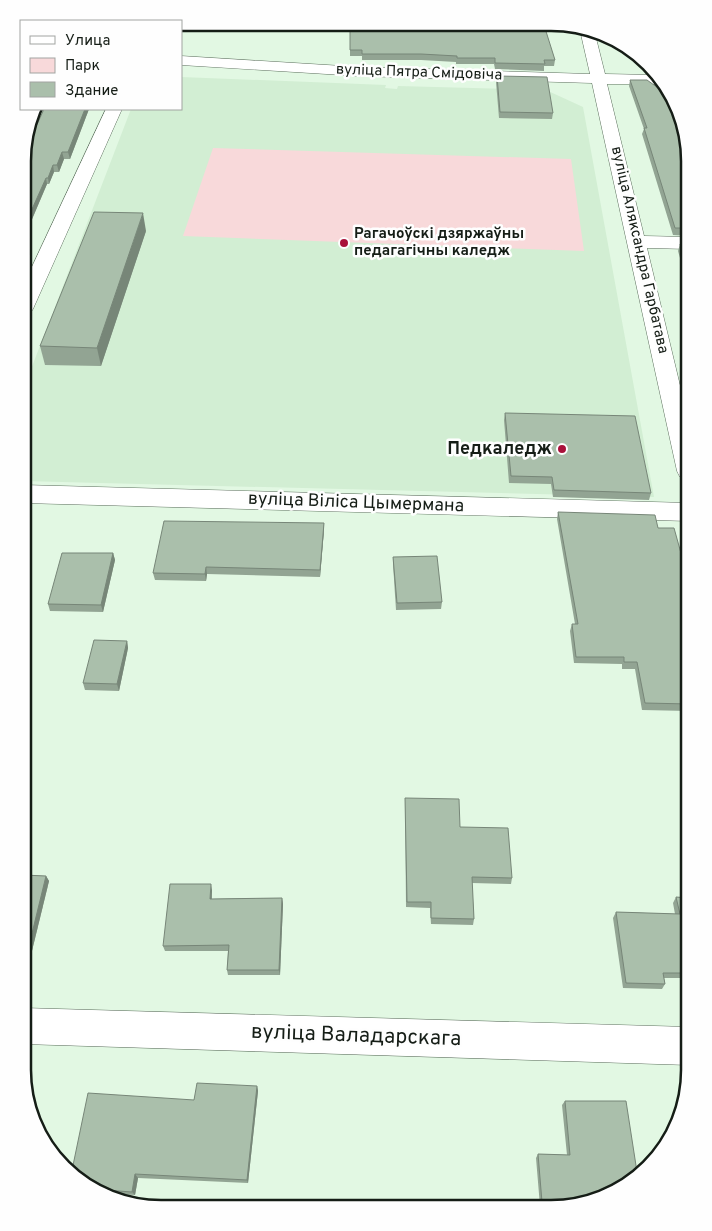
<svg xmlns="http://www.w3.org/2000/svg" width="712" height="1231" viewBox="0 0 712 1231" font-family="Overpass,sans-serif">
<rect width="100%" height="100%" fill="#e2f8e3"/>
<!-- built -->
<path fill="#d2eed3" d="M181,77L386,85L385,88L397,89L398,86L546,90L583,107L654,497L23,481V390L131,109H181Z"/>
<!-- green -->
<path fill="#f8d9da" d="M213,148L571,159L584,251L183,236Z"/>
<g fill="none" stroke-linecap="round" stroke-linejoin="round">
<!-- street casing -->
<g stroke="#5c6f5d" stroke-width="1">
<g id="street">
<path d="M181,23H210L208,26L181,31Z"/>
<path d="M582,27L595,34L605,74L655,75L660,84H607L644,236L689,237V249L647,248L689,423V479L680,477L677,471L592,83L359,76L181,65V56L359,67L590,74L580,30Z"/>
<path d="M106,109H122L33,309L30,313L23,315V286Z"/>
<path d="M23,485L689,503V521L23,503Z"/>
<path d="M23,1008L689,1027V1065L23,1044Z"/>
</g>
</g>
<!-- street -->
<use href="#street" fill="#fff" fill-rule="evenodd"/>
</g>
<!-- wall -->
<g fill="#92a493">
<path d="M310,23L345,24L316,29Z"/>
<path d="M350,24L555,60L554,66H544V71L495,69L494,64H456V62L421,60H362V56H350Z"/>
<path d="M497,76L553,113L552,119L499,118L496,82Z"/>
<path d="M630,80L690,161L689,236L673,235L642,134L644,129L629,86Z"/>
<path d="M89,109L70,159H64L59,172H54L49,184H47L24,238V143L35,129Z"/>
<path d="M146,231L101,366L45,365L40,346Z"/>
<path d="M689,243V289L678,251L680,244Z"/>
<path d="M505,413L651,493L649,500L553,497L551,484L509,483L504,420Z"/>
<path d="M558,512L658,528L689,582V588L688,592H686L689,608V711L642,710L635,669H622V664L574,663L570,631L572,624H575L557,519Z"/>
<path d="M324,523V530L320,577L207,574L206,581L155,580L153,573Z"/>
<path d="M113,553L115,560L103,612L50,611L48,604Z"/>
<path d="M393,557L442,602L441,609L396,610L393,564Z"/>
<path d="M127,641L128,648L119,691L85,690L83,683Z"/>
<path d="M405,798L460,827L512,878L511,884L472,883L474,919L473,925L431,924L430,908L406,907Z"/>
<path d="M23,875L46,876L49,881L29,963H23Z"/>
<path d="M212,890V899L282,898L283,904L280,975H228L227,970L228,951H165L163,946Z"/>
<path d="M676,897L689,898V978H664L665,984L662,989L623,988L613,918L616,912L675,914L673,903Z"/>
<path d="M257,1086L258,1091L248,1183L138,1178L135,1195L113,1194L71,1175L194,1100Z"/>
<path d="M565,1101L596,1201L566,1206H540L536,1158L538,1154L567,1155L562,1105Z"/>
</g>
<!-- shaded-wall -->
<g fill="#778678">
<path d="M315,23L345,24L316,29Z"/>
<path d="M85,109H89L70,159L68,152Z"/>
<path d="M62,152L64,159L59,172L57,165Z"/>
<path d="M53,165L54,172L49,184L48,178Z"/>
<path d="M46,178L47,184L24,238V227Z"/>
<path d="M143,213L146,231L101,366L97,348Z"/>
<path d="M324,523V530L320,577V570Z"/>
<path d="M113,553L115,560L103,612L101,605Z"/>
<path d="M206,567L207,574L206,581L205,574Z"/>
<path d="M127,641L128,648L119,691L117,684Z"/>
<path d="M46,876L49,881L29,963L26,958Z"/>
<path d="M211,884L212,890L211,904L210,899Z"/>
<path d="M282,898L283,904L280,975L279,970Z"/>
<path d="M257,1086L258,1091L248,1183L247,1180Z"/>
<path d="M135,1174L138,1178L135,1195L132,1192Z"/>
</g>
<!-- building -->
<g fill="#aabfab" stroke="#778678">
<path d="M350,24L544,25L555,60H544L545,64L495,63V58H457V56L421,54H362V50H350Z"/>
<path d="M497,76L547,77L553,113L500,112Z"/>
<path d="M630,80H647L668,95L680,114L683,120L690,161L689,228H675L644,128H647Z"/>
<path d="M44,109H85L68,152H62L57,165H53L48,178H46L24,227V143L28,129H35Z"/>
<path d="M94,212L143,213L97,348L40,346Z"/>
<path d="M689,243V275L680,244Z"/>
<path d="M505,413L635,416L651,493L554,490L552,477L511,476Z"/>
<path d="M558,512L655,515L658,528H674L689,582V585H684L689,608V704L645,703L637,662H624V657H576L572,624H578Z"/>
<path d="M164,521L324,523L320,570L206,567L205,574L153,573Z"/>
<path d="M62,553H113L101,605L48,604Z"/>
<path d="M437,556L442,602L397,603L393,557Z"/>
<path d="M94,640L127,641L117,684L83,683Z"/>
<path d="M405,798L459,799L460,827L508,828L512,878L472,877L474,919L431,918V902H407Z"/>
<path d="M23,875L46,876L26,958H23Z"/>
<path d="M170,884H211L210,899L282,898L279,970H227L229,945L163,946Z"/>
<path d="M676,897L689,898V973H663L665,984L626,983L616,912L680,914Z"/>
<path d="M197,1083L257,1086L247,1180L135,1174L132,1192L105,1190L71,1175L88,1093L194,1100Z"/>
<path d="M565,1101H626L637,1172L596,1201L584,1203L542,1202L538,1154L570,1155Z"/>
</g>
<!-- markers -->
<g fill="#a9113a" stroke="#fefefe" stroke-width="2">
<circle cx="344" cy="243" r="5"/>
<circle cx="562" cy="449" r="5"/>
</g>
<g text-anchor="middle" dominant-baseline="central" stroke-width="5" stroke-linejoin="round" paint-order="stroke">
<!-- far-street labels -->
<g font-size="15" fill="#151d16" stroke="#fefefe">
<text transform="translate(419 73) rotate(2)">вуліца Пятра Смідовіча</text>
<text transform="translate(639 250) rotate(77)">вуліца Аляксандра Гарбатава</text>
</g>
<!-- far-poi labels -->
<g font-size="15" font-weight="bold" fill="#151d16" stroke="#fefefe" text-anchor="start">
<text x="354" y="234">Рагачоўскі дзяржаўны<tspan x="354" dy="17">педагагічны каледж</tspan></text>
</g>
<!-- poi labels -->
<g font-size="18" font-weight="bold" fill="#151d16" stroke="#fefefe" text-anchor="end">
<text x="552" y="449">Педкаледж</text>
</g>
<!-- street labels -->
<g font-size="18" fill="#151d16" stroke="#fefefe">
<text transform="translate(356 503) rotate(2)">вуліца Віліса Цымермана</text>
</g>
<!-- near-street labels -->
<g font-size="21" fill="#151d16" stroke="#fefefe">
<text transform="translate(356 1036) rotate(2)">вуліца Валадарскага</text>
</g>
</g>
<!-- crop -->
<path d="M0 0H712V1231H0ZM161 31H551A130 130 0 0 1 681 161V1070A130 130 0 0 1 551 1200H161A130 130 0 0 1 31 1070V161A130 130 0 0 1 161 31Z" fill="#fefefe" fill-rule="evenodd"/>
<path fill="none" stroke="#151d16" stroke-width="2.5" d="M161 31H551A130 130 0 0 1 681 161V1070A130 130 0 0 1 551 1200H161A130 130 0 0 1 31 1070V161A130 130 0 0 1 161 31Z"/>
<!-- legend -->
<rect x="20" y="20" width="162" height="90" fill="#fefefe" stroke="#a1a4a1"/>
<rect x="30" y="36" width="25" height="8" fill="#ffffff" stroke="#a1a4a1"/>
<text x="65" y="45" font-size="15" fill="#151d16">Улица</text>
<rect x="30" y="58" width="25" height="15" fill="#f8d9da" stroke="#a1a4a1"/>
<text x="65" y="70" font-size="15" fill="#151d16">Парк</text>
<rect x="30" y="82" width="25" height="15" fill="#aabfab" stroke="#a1a4a1"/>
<text x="65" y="95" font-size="15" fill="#151d16">Здание</text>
</svg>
